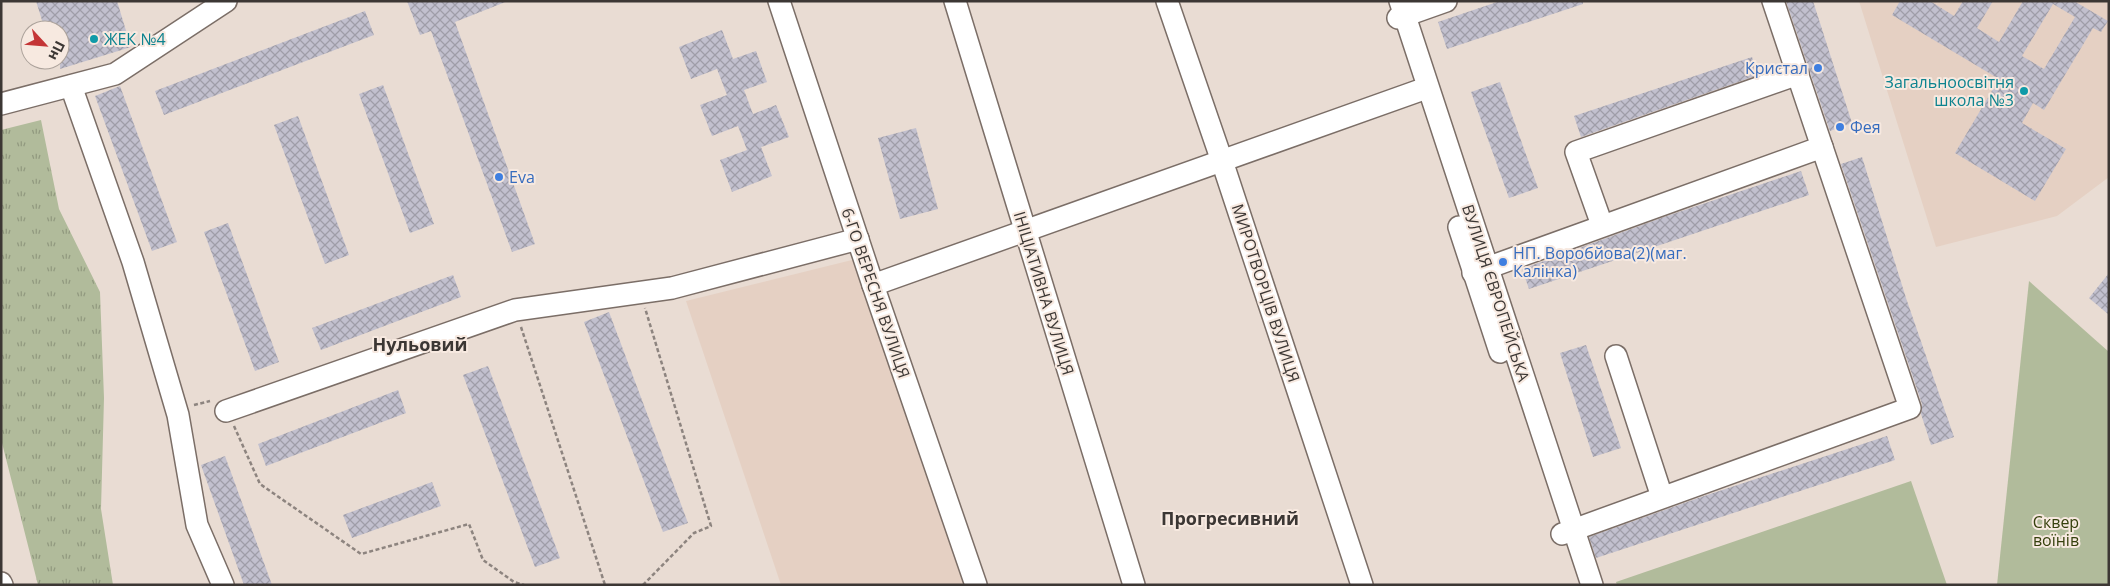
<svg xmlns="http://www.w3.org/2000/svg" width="2110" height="586" viewBox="0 0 2110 586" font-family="'Open Sans',sans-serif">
<defs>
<pattern id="grass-tufts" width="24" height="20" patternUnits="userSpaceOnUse" patternTransform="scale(1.25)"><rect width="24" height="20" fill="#b1bb9b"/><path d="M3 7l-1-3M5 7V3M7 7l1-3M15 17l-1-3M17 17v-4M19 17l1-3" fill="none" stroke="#91997f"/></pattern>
<pattern id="building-cross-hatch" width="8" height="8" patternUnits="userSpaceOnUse" patternTransform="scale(1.25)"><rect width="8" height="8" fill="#c2c0ce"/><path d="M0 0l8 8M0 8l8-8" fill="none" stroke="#9f9da8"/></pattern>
</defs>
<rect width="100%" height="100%" fill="#e9dcd3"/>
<!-- built -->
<g fill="#e5d0c3">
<path d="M1859,1H2109V177L2057,216L1936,247Z"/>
<path d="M856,259L968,585H781L686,301Z"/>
</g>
<!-- grass -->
<path fill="url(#grass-tufts)" d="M41,120L59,209L100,292L104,398L101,509L113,585H38L1,439V130Z"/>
<!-- green -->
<g fill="#b1bb9b">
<path d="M2029,281L2109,352V585H1997Z"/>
<path d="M1911,481L1947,585H1617L1616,582Z"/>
</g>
<!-- building -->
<g fill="url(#building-cross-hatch)" fill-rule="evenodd">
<path d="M36,1H117L131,47L60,69V30H45Z"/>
<path d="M407,1H508L455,22L535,244L512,252L431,31L420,35Z"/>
<path d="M1500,1H1583V4L1447,49L1438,22Z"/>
<path d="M1786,1H1813L1852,123L1830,131Z"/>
<path d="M1900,1H1930L1954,16L1963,1H1993L1977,28L1999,42L2023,1H2074L2108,21L2101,32L2093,28L2044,110L2033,103L2022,123L2066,149L2035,201L1955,153L1999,79L1892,15ZM2053,4L2075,17L2044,69L2022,56Z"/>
<path d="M365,11L374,35L164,115L155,91Z"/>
<path d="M722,30L733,59L756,51L767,82L744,90L753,114L776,105L789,137L761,147L772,176L732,192L720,160L747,150L738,126L712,136L700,105L727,95L717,69L691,79L679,47Z"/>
<path d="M1752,57L1758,75L1581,137L1574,116Z"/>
<path d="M1500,82L1538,188L1509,198L1471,92Z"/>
<path d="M383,85L434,224L410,233L359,94Z"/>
<path d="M120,86L177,242L152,251L95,96Z"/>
<path d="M298,116L349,255L325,264L274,125Z"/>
<path d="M916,128L938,209L900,219L878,138Z"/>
<path d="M1862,157L1906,298L1954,437L1931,445L1921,414L1922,404L1841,164Z"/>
<path d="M1801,171L1809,195L1529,289L1522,269L1664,217Z"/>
<path d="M228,223L279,362L255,371L204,232Z"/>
<path d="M2109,273V315L2089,298Z"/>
<path d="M453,275L461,297L321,350L312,328Z"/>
<path d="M609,312L688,523L663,532L584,322Z"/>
<path d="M1586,345L1621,448L1593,457L1560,353Z"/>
<path d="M488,366L560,558L535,567L463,375Z"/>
<path d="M398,390L406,413L266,466L258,444Z"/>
<path d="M1887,436L1895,460L1596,558L1589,537L1701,497Z"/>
<path d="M225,456L272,585H244L201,465Z"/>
<path d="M432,482L441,506L352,538L343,515Z"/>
</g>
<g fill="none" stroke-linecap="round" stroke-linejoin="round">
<!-- minor casing -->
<g stroke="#7b6e67" stroke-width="24">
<g id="minor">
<path d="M779,1L873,285L976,585"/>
<path d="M955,1L1134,585"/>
<path d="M1167,1L1222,161L1362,585"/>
<path d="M1400,1L1592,585"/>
<path d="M1773,1L1822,147"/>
<path d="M1398,18L1446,1"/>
<path d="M71,86L133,262L178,415L197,525L223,585"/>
<path d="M1,104L115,74L226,1"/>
<path d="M1602,225L1576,152L1798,74"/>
<path d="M1459,227L1500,352"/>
<path d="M1473,273L1822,147L1910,408L1562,534"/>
<path d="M873,285L1418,91"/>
<path d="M1616,356L1662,497"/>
<path d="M226,411L515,310L672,288L858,239"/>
<path d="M1,583L2,585"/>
</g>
</g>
<!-- path -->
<g stroke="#8d847f" stroke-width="2.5" stroke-dasharray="4 2.5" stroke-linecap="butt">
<path d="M521,327L605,585"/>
<path d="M194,405L210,401"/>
<path d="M234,426L260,484L361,554L469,524L483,560L514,582L524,585"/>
<path d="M643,585L694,533L711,526L645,308"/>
</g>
<!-- minor -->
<use href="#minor" stroke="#fff" stroke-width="21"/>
</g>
<!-- markers -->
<g fill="#0f9aa8" stroke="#f7e9e0" stroke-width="2">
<circle cx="94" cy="39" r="5"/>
<circle cx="2024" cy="91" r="5"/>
</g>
<g fill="#3f7fe0" stroke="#f7e9e0" stroke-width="2">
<circle cx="1818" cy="68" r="5"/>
<circle cx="1840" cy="127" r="5"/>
<circle cx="499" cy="177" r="5"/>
<circle cx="1503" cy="262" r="5"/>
</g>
<g text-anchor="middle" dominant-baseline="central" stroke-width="4" stroke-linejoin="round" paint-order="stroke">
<!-- culture labels -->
<g font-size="16" fill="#0d838f" stroke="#f7e9e0" text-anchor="start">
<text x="104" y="39">ЖЕК №4</text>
<text x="2014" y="82" text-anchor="end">Загальноосвітня<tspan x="2014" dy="18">школа №3</tspan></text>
</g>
<!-- shop labels -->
<g font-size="16" fill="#366cbe" stroke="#f7e9e0" text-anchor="start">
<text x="1808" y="68" text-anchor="end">Кристал</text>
<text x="1850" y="127">Фея</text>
<text x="509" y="177">Eva</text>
<text x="1513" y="253">НП. Воробйова(2)(маг.<tspan x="1513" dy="18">Калінка)</tspan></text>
</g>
<!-- street labels -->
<g font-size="16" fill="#3c3734" stroke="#f7e9e0">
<text transform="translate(876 293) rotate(71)">6-ГО ВЕРЕСНЯ ВУЛИЦЯ</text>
<text transform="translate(1044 293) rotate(73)">ІНІЦІАТИВНА ВУЛИЦЯ</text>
<text transform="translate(1266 293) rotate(72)">МИРОТВОРЦІВ ВУЛИЦЯ</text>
<text transform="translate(1496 293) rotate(72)">ВУЛИЦЯ ЄВРОПЕЙСЬКА</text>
</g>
<!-- park labels -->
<g font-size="16" fill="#35400c" stroke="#f7e9e0">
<text x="2056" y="522">Сквер<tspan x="2056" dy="18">воїнів</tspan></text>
</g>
<!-- neighbourhood labels -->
<g font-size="18" font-weight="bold" fill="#3c3734" stroke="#f7e9e0">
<text x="420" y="344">Нульовий</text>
<text x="1230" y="518">Прогресивний</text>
</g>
</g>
<!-- border -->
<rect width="2110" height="586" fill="none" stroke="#3c3734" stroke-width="5"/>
<!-- north arrow -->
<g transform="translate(45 45) rotate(116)"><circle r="24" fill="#f7e9e0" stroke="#aca29b"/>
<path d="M0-4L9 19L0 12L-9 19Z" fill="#c43536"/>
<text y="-8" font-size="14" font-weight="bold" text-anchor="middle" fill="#3c3734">Пн</text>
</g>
</svg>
